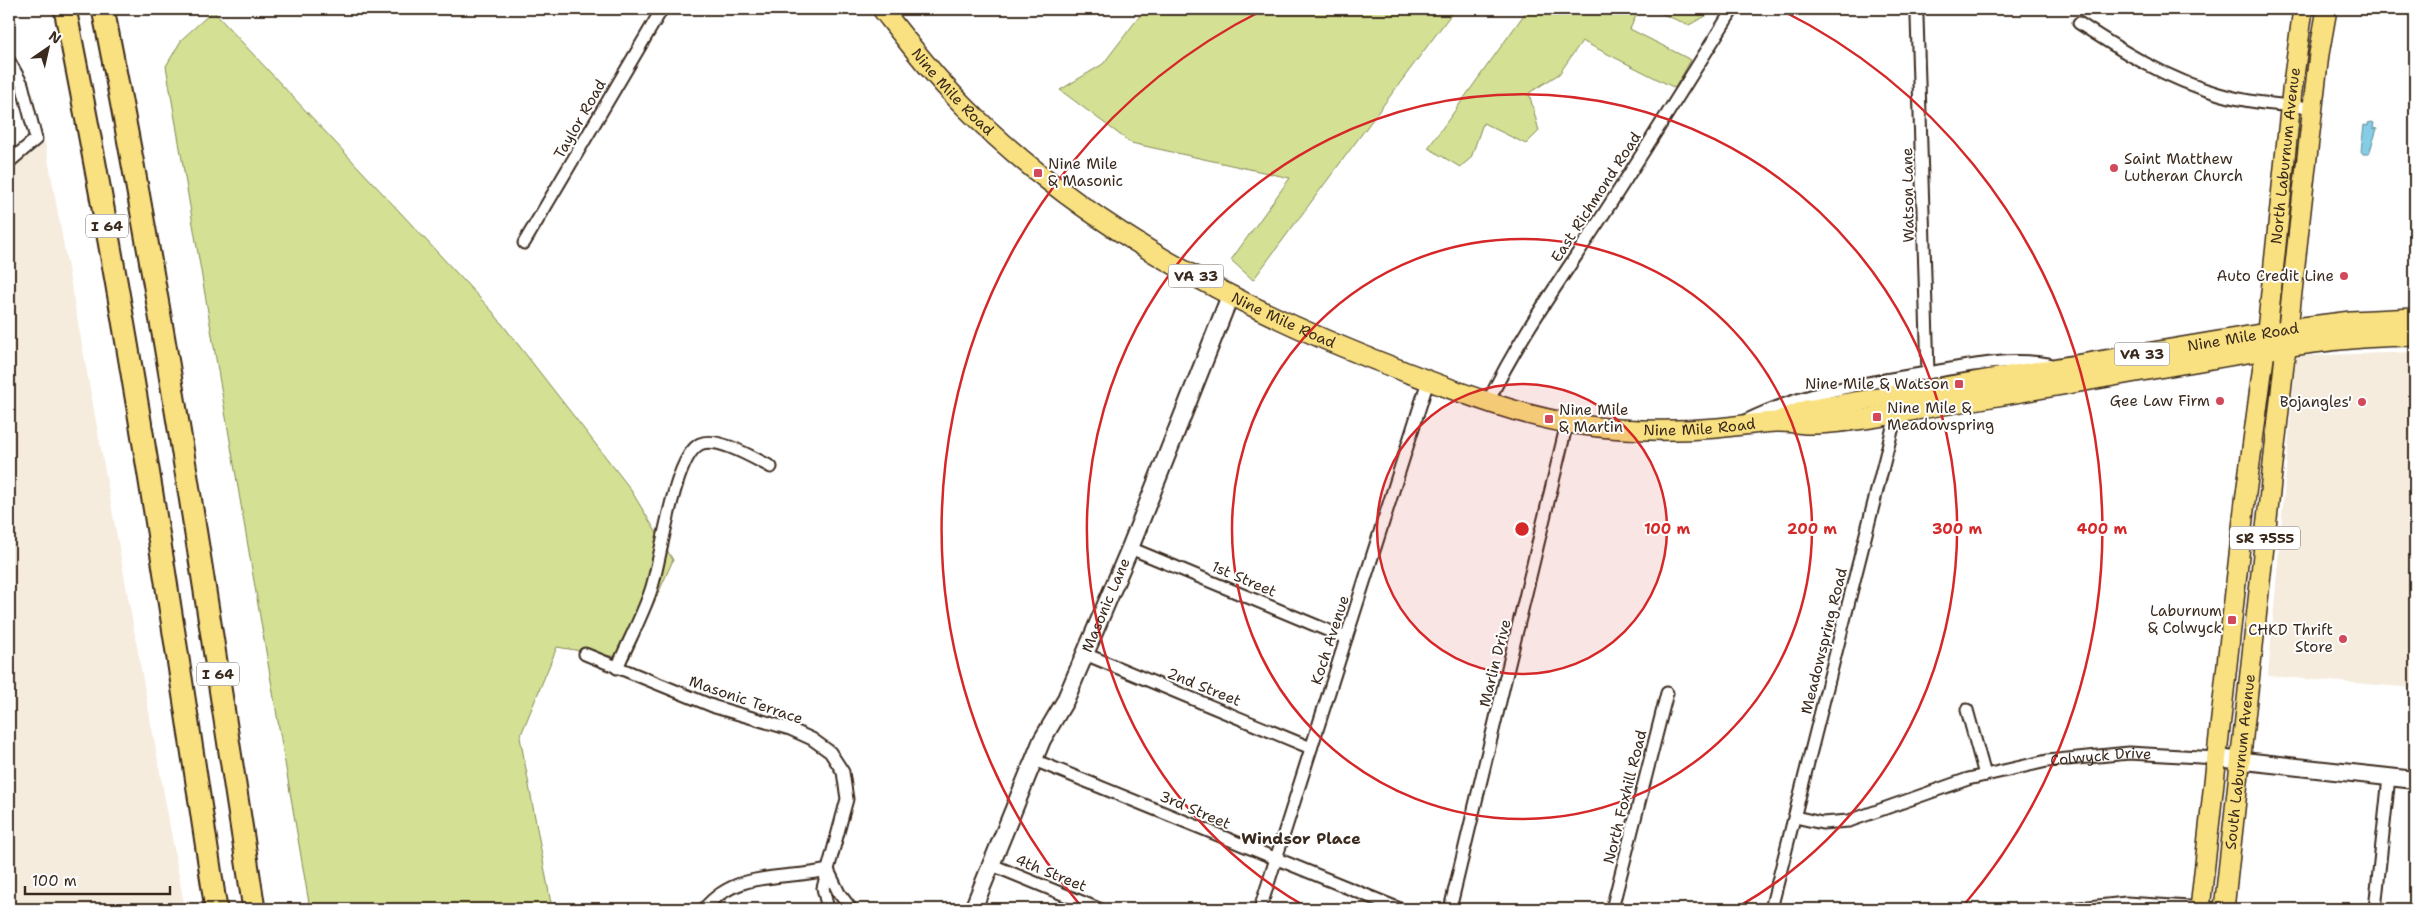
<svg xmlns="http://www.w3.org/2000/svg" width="2424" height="918" viewBox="0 0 2424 918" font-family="'Shantell Sans',sans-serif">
<rect width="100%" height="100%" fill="#fff"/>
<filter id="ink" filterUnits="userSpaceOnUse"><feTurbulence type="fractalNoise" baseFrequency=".02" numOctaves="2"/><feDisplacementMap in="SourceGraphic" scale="10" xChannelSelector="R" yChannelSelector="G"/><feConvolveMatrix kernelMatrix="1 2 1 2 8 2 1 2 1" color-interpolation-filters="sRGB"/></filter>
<g filter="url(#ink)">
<!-- built -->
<g fill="#f5ecde">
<path d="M45,142L185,909H9V171Z"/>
<path d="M2415,352V688L2268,676L2296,356Z"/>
</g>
<!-- green -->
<g fill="#d4e093" stroke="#888558">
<path d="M1145,9H1455L1253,280L1231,260L1290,178L1131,143L1060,90L1103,64Z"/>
<path d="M1528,9H1639L1630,29L1691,60L1675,88L1582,41L1559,74L1529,93L1539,131L1526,144L1483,123L1471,158L1460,167L1428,148Z"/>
<path d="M1650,9H1719L1689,25Z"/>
<path d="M213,11L492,311L629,487L673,560L629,659L557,647L520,737L552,909H310L166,66L182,39Z"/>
</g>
<!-- water -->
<path fill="#84cde5" stroke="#678c95" d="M2372,122L2374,123L2373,128L2377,129L2369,154H2363L2361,151L2364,125L2368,126V123Z"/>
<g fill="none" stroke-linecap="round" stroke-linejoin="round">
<!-- street casing -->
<g stroke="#3b2a1e" stroke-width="15">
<g id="street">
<path d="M1917,17L1928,373"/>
<path d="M2079,23C2123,52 2167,79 2219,94C2249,103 2282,105 2313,108"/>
<path d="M9,61L22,84L36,139L9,162"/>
<path d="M524,243L662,9"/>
<path d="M1488,402C1520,335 1563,277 1603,215C1647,147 1690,77 1733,9"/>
<path d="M1747,420C1804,392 1865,383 1927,373C1967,366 2008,357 2048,364"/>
<path d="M1130,548L1346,638"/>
<path d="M585,654L715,707L790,729L812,739L830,752L843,772L847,799L823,888L828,909"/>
<path d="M1085,654L1311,748"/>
<path d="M617,668C628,642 642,617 651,590C661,562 673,457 700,444C718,436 755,459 771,467"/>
<path d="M1967,710L1985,775"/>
<path d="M1034,760L1400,909"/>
<path id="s1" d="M1795,817L1822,823L1849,821L1968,779L2047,761L2129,753L2217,758"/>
<path d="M992,865L1099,909"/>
<path d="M828,870L839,893L851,909"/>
<path d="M704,909C736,870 784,880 828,870"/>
<path d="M1260,909L1428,381"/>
<path d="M1450,909L1567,423"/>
<path d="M1612,909L1667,693"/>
<path d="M1771,909L1894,423L1887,380"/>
<path d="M2070,909L2126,903L2221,909"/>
<path d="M2375,909L2389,777"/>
</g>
</g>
<!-- secondary casing -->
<g stroke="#3b2a1e" stroke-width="20">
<g id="secondary">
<path d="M2217,758L2415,780"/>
<path id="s2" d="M973,909L1042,740L1065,701L1130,548L1230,296"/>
</g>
</g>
<!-- primary casing -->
<g stroke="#3b2a1e" stroke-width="22">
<g id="primary">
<path id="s3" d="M882,9C908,42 933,75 963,105C1083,227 1240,309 1398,369C1456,391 1513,414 1574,424C1621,431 1669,432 1717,428C1736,426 1756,423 1775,422C1789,421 1803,425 1817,424C1861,422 1906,411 1950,404C2027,391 2105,378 2182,364C2259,351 2336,336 2415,336"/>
<path id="s4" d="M1781,420L1806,410L2303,327L2351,321L2415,318"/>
<path id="s5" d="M2200,909L2245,501L2265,350L2292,91L2303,9"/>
<path id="s6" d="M2224,909L2303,192L2319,54L2327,9"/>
</g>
</g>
<!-- highway casing -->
<g stroke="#3b2a1e" stroke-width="25">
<g id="highway">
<path d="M65,9C125,307 171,608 216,909"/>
<path d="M103,9C163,307 208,608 254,909"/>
</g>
</g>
<!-- street -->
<use href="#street" stroke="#fff" stroke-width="11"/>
<!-- secondary -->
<use href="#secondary" stroke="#fff" stroke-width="16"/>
<!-- primary -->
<use href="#primary" stroke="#f9e181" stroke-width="19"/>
<!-- highway -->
<use href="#highway" stroke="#f9e181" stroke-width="21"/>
</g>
</g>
<!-- distance rings -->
<circle cx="1522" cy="529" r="145" fill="#d62828" fill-opacity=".12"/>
<g fill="none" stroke="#d62828" stroke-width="2.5">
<circle cx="1522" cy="529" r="145"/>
<circle cx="1522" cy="529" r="290"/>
<path d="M1308 908A435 435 0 1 1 1736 908"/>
<path d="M1081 906A580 580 0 0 1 1263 10M1781 10A580 580 0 0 1 1963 906"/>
</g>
<!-- markers -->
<g fill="#d1495b" stroke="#fff" stroke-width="2">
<circle cx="2114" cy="168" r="5"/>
<rect x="1033" y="168" width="10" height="10" rx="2.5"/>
<circle cx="2344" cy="276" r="5"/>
<rect x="1954" y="379" width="10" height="10" rx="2.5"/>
<circle cx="2220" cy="401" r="5"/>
<circle cx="2362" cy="402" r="5"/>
<rect x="1872" y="412" width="10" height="10" rx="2.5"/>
<rect x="1544" y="414" width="10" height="10" rx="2.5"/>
<rect x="2227" y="615" width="10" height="10" rx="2.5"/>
<circle cx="2343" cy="639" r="5"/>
</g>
<g text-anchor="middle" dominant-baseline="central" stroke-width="4" stroke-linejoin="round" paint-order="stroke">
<!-- shield labels -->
<g fill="#fff" stroke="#766a62" stroke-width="1">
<rect x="86" y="214.5" width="42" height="23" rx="4"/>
<rect x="1168.5" y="264.5" width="55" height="23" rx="4"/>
<rect x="2114.5" y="342.5" width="55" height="23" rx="4"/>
<rect x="2230" y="526.5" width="70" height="23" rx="4"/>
<rect x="197" y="662.5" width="42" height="23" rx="4"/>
</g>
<g font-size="14" font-weight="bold" fill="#3b2a1e">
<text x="107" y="226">I 64</text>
<text x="1196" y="276">VA 33</text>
<text x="2142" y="354">VA 33</text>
<text x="2265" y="538">SR 7555</text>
<text x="218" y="674">I 64</text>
</g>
<!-- street labels -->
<g font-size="15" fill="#3b2a1e" stroke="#fff">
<text stroke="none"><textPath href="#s3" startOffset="109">Nine Mile Road</textPath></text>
<text transform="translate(580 119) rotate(-60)">Taylor Road</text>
<text stroke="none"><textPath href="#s5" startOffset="758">North Laburnum Avenue</textPath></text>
<text transform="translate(1908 195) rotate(-91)">Watson Lane</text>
<text transform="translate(1596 197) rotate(-57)">East Richmond Road</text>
<text stroke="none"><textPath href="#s3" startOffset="514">Nine Mile Road</textPath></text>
<text stroke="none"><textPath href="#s4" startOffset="470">Nine Mile Road</textPath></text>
<text stroke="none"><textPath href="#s3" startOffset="949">Nine Mile Road</textPath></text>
<text transform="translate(1244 579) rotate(23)">1st Street</text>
<text stroke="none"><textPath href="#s2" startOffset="332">Masonic Lane</textPath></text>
<text transform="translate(1330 640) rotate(-72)">Koch Avenue</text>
<text transform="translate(1824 641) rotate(-76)">Meadowspring Road</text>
<text transform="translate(1495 663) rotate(-76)">Marlin Drive</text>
<text transform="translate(1204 687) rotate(22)">2nd Street</text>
<text transform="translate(746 700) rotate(19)">Masonic Terrace</text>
<text stroke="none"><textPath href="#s1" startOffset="316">Colwyck Drive</textPath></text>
<text stroke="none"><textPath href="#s6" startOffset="148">South Laburnum Avenue</textPath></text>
<text transform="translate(1625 797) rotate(-76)">North Foxhill Road</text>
<text transform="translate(1195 810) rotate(23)">3rd Street</text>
<text transform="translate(1051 873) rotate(22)">4th Street</text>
</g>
<!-- poi labels -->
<g font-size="15" fill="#3b2a1e" stroke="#fff" text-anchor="end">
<text x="2124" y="159" text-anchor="start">Saint Matthew<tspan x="2124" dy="17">Lutheran Church</tspan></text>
<text x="1048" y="164" text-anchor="start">Nine Mile<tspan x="1048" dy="17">&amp; Masonic</tspan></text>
<text x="2334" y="276">Auto Credit Line</text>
<text x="1949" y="384">Nine Mile &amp; Watson</text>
<text x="2210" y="401">Gee Law Firm</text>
<text x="2352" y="402">Bojangles'</text>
<text x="1887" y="408" text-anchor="start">Nine Mile &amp;<tspan x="1887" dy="17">Meadowspring</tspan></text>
<text x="1559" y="410" text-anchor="start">Nine Mile<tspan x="1559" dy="17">&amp; Martin</tspan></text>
<text x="2222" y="611">Laburnum<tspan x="2222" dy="17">&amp; Colwyck</tspan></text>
<text x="2333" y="630">CHKD Thrift<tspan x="2333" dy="17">Store</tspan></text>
</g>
<!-- neighbourhood labels -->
<g font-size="16" font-weight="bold" fill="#3b2a1e" stroke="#fff">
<text x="1301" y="838">Windsor Place</text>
</g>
</g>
<circle cx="1522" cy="529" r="8" fill="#d62828" stroke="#fff" stroke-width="2.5"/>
<g font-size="15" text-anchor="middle" font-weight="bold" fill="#d62828" stroke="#fff" stroke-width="4" stroke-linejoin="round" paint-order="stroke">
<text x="1667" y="534">100 m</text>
<text x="1812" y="534">200 m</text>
<text x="1957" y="534">300 m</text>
<text x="2102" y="534">400 m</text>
</g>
<!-- margin -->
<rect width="2424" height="918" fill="none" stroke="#fff" stroke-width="30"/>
<rect x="15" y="15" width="2394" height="888" fill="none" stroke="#3b2a1e" stroke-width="2" filter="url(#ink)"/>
<!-- north arrow -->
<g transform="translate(48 48) rotate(34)" stroke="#ffffff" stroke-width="4" paint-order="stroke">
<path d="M0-4L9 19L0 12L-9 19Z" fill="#3b2a1e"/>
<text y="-8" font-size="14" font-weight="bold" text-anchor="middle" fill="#3b2a1e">N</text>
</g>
<!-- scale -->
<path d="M25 886v8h145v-8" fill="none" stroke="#3b2a1e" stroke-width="2.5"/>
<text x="32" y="886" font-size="15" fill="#3b2a1e" stroke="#ffffff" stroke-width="4" paint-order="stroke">100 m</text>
</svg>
